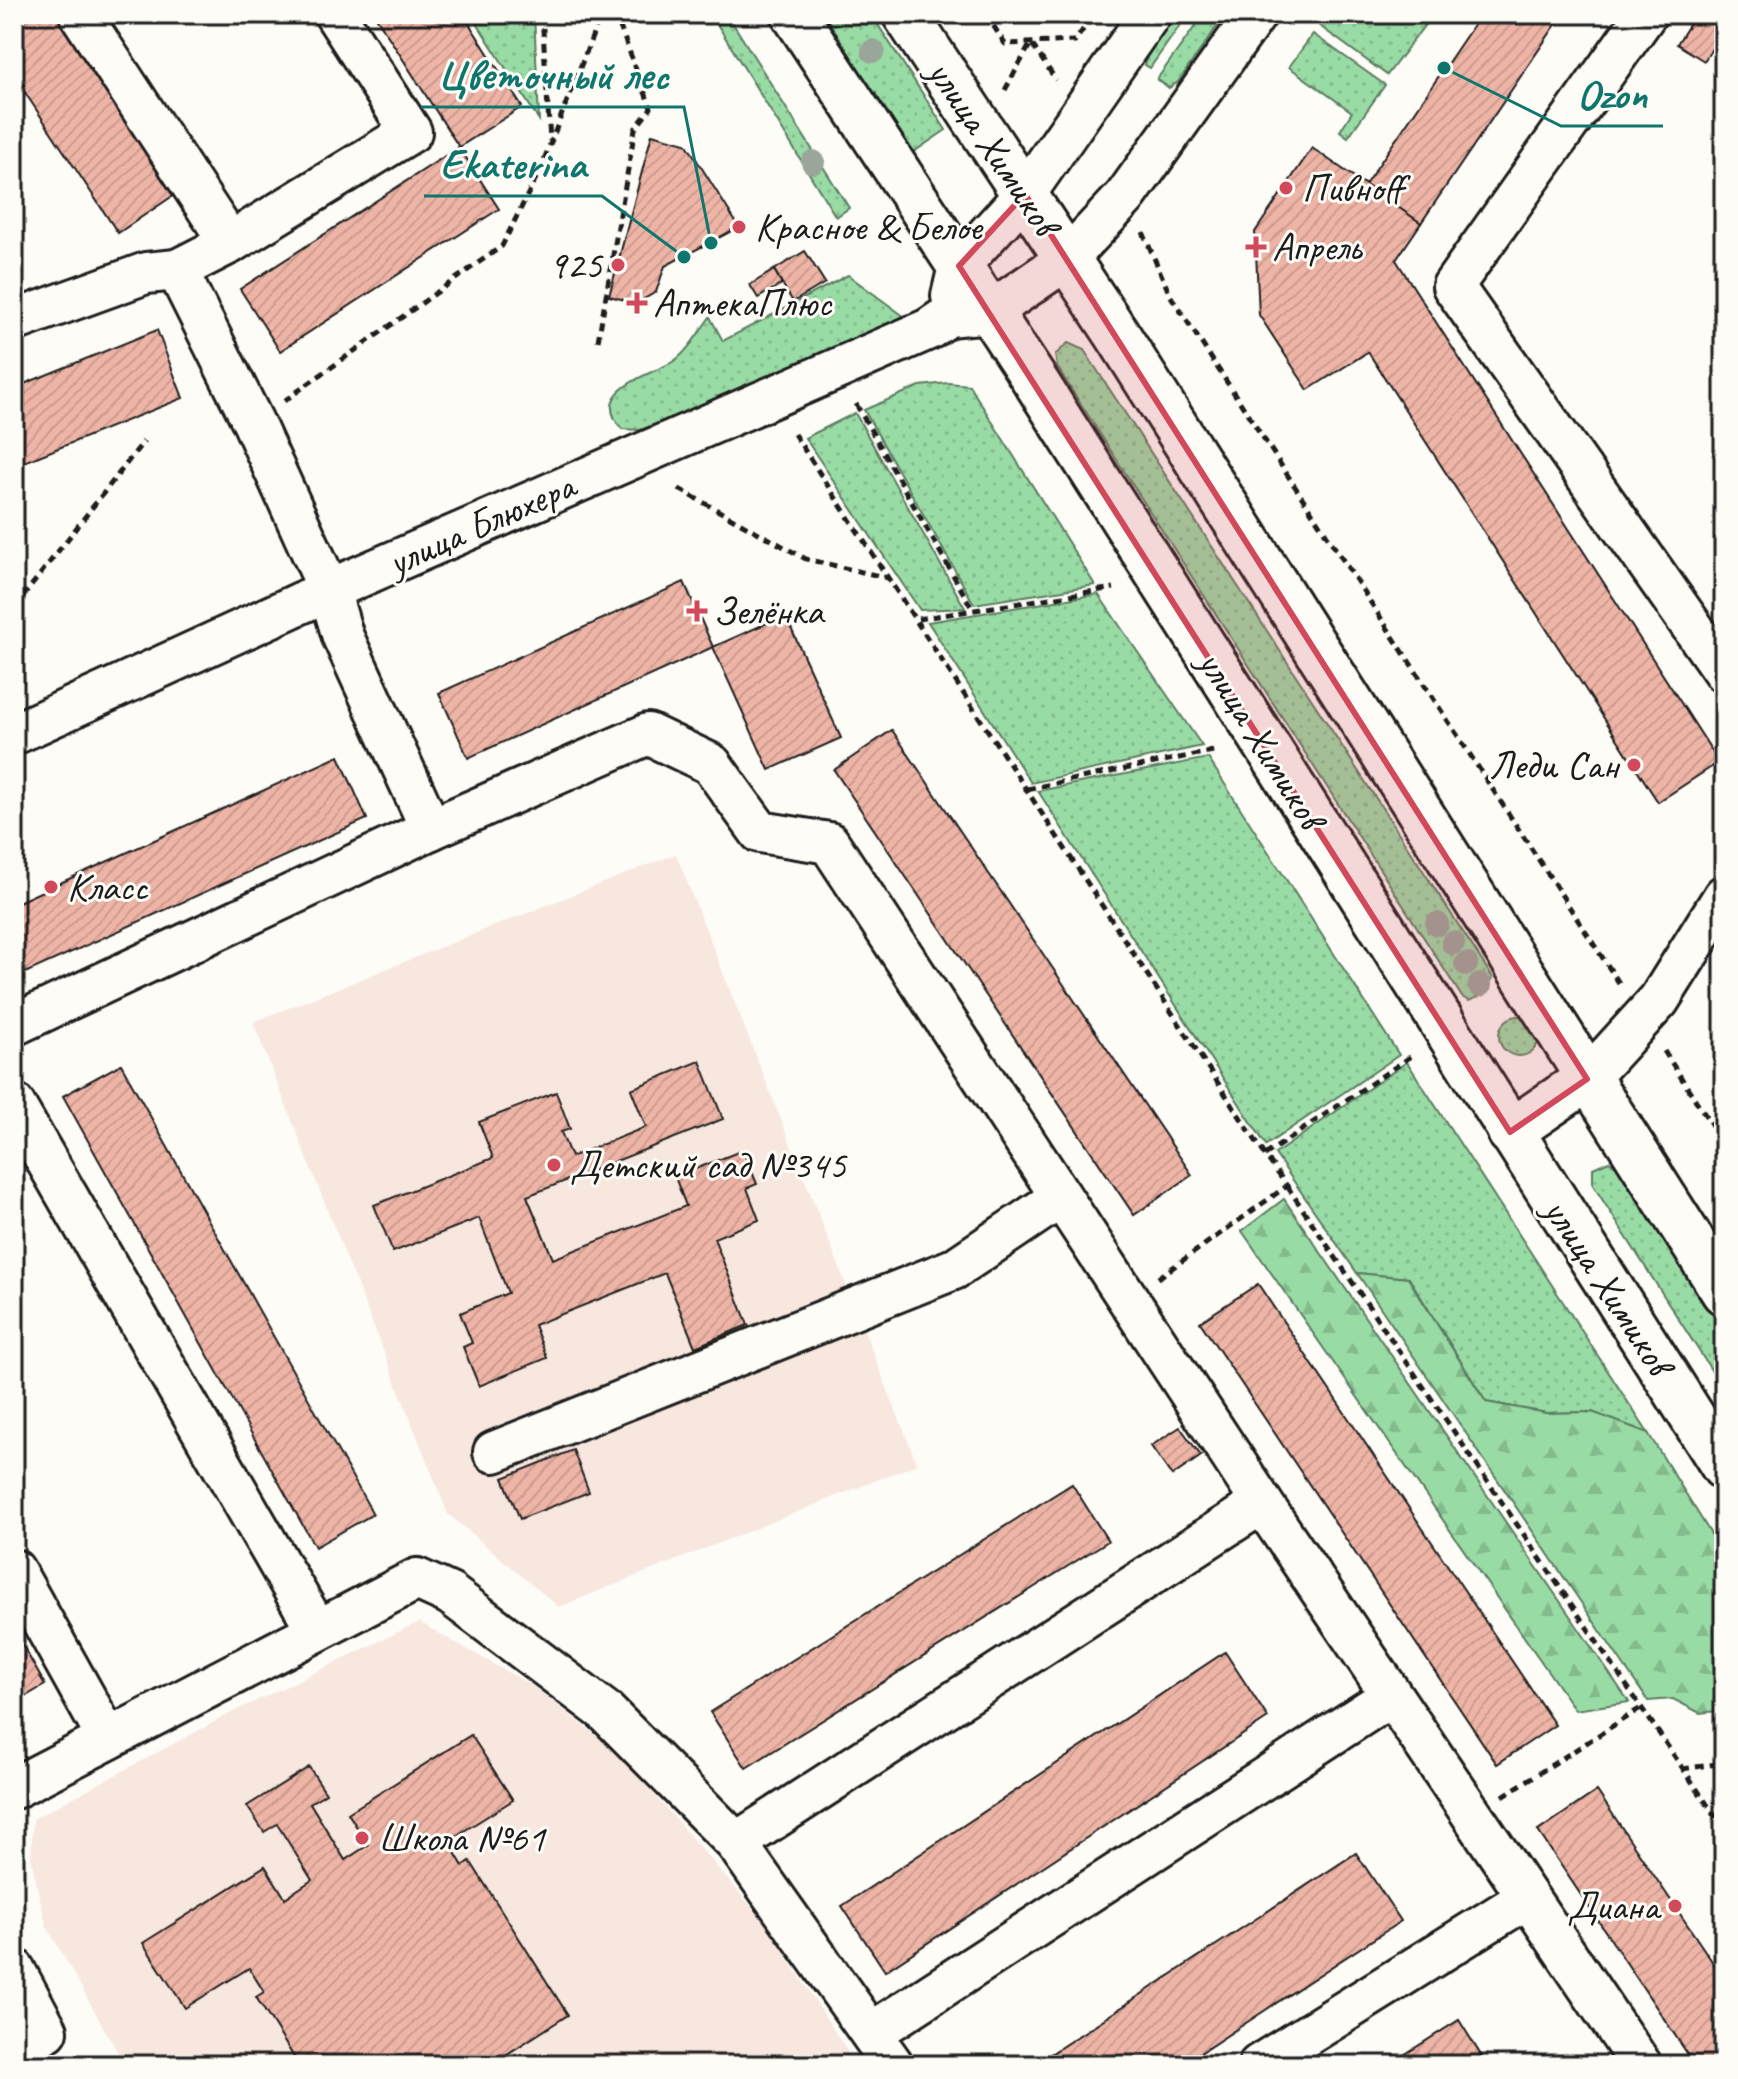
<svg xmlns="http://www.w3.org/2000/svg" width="1738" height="2079" viewBox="0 0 1738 2079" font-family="Caveat,sans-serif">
<defs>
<pattern id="grass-dots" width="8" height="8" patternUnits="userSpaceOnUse" patternTransform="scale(2)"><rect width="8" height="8" fill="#99dba5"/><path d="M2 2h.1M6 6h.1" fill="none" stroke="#83bb8d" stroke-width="1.8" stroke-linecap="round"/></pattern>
<pattern id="forest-firs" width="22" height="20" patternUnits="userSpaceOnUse" patternTransform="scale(2)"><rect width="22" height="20" fill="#99dba5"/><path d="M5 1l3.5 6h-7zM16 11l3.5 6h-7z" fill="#83bb8d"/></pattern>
<pattern id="building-hatch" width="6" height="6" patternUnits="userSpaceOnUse" patternTransform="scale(2)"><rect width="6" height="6" fill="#eeb5a7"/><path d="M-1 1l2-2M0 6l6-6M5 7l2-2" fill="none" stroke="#cc9b8f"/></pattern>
</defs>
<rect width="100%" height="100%" fill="#fdfcf7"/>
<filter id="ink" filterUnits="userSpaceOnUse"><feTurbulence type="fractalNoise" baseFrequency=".0125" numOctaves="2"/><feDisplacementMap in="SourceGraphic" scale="16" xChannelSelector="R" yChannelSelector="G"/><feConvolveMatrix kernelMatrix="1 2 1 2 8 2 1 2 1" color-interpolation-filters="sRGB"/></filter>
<g filter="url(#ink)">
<!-- built -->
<g fill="#f8e7df">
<path d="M676,854L917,1464L559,1607L448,1514L253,1022Z"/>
<path d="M419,1622L536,1688L616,1751L765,1922L856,2065H125L46,1925L31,1858L33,1819L235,1711Z"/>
</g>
<!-- grass -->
<g fill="url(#grass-dots)" stroke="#5a7c60" stroke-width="2">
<path d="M471,14H534L539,120Z"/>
<path d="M715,14H727L849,208L836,217L714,19Z"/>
<path d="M824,14H871L946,130L912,153Z"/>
<path d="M1173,14H1188L1150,68L1145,65L1149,47Z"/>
<path d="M1204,14H1226L1178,82L1169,88L1157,79Z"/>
<path d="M1324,14H1433L1387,75L1317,24Z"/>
<path d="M1313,34L1385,85L1348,137L1340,131L1352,112L1289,67Z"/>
<path d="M848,275L909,320L725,399L640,430L622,429C587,389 652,375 674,361C688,352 700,330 710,317L723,341Z"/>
<path d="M1068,343L1084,350L1493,978L1483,995L1469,1001L1462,997L1057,367L1055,355Z"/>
<path d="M948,383L969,385L1095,585L974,604L864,410L920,386Z"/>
<path d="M855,413L965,608L920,610L805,438Z"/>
<path d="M1098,594L1202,746L1031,783L928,622Z"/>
<path d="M1208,758L1399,1055L1266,1145L1038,791Z"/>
<circle cx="1519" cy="1036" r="20"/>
<path d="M1407,1062L1648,1433L1592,1412L1546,1413L1486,1402L1409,1278L1357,1273L1275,1154Z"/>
<path d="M1609,1161L1619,1168L1724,1331V1390L1593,1185V1168Z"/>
</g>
<!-- forest -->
<g fill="url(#forest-firs)" stroke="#5a7c60" stroke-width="2">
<path d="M1284,1199L1629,1702L1575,1710L1242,1231Z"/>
<path d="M1357,1273L1408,1278L1486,1402L1546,1413L1592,1412L1648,1433L1724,1555V1710L1700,1713L1673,1699L1648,1701Z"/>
</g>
<!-- building -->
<g fill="url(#building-hatch)" stroke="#1c1c1c" stroke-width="2">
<path d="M14,14H58L177,193L118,233L14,76Z"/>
<path d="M374,14H463L522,107L459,147Z"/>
<path d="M1481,14H1563L1421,223L1365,185Z"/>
<path d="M1696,14H1724V30L1704,61L1677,44Z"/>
<path d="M652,134L686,143L739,227L665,266L656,292L637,303L609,296Z"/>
<path d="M459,147L499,209L280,351L240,289Z"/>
<path d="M1312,148L1421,223L1396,260L1719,762L1658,802L1368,352L1308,390L1259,315L1255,232Z"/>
<path d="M805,251L825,283L793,302L774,270Z"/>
<path d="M774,270L782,284L758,298L750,285Z"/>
<path d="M157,330L183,398L14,466V388Z"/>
<path d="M1724,539V558L1715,545Z"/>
<path d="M684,582L713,647L468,758L439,693Z"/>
<path d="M785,615L841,738L769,770L713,647Z"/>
<path d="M892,730L1192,1175L1134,1215L834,770Z"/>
<path d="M339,756L367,819L14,978V904Z"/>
<path d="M700,1061L723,1119L527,1196L553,1259L686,1206L675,1177L743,1150L757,1184L747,1188L759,1220L714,1238L748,1325L695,1347L665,1273L534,1325L547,1358L479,1386L463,1347L472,1343L460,1313L508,1293L479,1218L393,1252L374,1205L493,1158L479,1122L556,1092L570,1129L561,1132L571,1157L646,1127L631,1089Z"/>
<path d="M121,1064L373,1514L315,1547L63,1096Z"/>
<path d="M1258,1284L1555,1725L1497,1764L1200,1322Z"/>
<path d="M1180,1427L1201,1456L1172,1476L1151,1446Z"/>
<path d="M573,1450L589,1492L520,1519L503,1478Z"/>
<path d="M1072,1484L1108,1541L746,1768L710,1712Z"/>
<path d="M14,1630L45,1685L14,1703Z"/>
<path d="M1225,1652L1268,1718L885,1971L842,1906Z"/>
<path d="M471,1735L513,1800L448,1841L463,1866L470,1861L568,2015L490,2065H299L256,1997L264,1992L249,1968L185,2008L143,1943L265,1866L285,1898L312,1880L277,1824L264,1832L247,1806L309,1767L326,1793L310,1803L345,1860L368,1845L348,1813Z"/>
<path d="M1597,1791L1724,1979V2065H1695L1538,1831Z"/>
<path d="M1356,1853L1401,1921L1182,2065H1034Z"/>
<path d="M1459,2020L1487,2065H1388Z"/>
</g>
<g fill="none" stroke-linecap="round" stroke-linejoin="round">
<!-- minor casing -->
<g stroke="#1c1c1c" stroke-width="46">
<g id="minor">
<path d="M80,14L230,243L177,270L253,422L329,590L343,637L431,829"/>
<path d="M1646,14L1453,286L1724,672"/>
<path d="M230,243L411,132L335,14"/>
<path d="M952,296L959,266L1025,194L1150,14"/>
<path d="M14,321L146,273L177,270"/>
<path d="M14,734L329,590L929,329L948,316L990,312L1067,259L1125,197L1256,14"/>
<path d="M14,1025L431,829L648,734L711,764L760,832L829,843L1262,1503L1641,2065"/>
<path d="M1587,1079L1659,1000L1724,896"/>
<path d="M14,1104L316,1628"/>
<path d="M494,1452L954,1269L1061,1197"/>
<path d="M14,1570L108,1739"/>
<path d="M14,1788L417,1579L450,1594L605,1711L736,1843L893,2065"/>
<path d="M736,1843L1262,1503"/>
<path d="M14,1969L47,2031L14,2049"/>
<path d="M873,2032L1391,1696"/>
<path d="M1259,2065L1527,1898"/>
</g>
</g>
<!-- major casing -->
<g stroke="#1c1c1c" stroke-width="50">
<g id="major">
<path d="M794,14L1038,385L1724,1467"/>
<path d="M905,14L1117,334L1724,1292"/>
<path d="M1510,1132L1587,1079"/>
</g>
</g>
<!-- path -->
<g stroke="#1c1c1c" stroke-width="5" stroke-dasharray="8 6" stroke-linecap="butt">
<path d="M542,14L550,141"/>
<path d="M986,14L1005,44L1075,41L1094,14"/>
<path d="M619,21L630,14"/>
<path d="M1005,90L1031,43L1056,80"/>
<path d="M1143,232L1170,295L1621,986"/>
<path d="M598,341L635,129L651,108L615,14"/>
<path d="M284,401L502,246L540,170L601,14"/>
<path d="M856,404L973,610"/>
<path d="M794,434L1265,1155"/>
<path d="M679,489L806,559L888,578"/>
<path d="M14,608L144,441"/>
<path d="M918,619L1114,588"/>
<path d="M1027,789L1218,750"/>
<path d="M1664,1051L1724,1144"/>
<path d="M1287,1186L1724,1829"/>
<path d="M1158,1278L1287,1186L1265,1155L1413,1055"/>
<path d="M1682,1769L1724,1763"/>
<path d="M1503,1796L1641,1708"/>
</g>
<!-- minor -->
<use href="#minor" stroke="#fdfcf7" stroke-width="40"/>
<!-- major -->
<use href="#major" stroke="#fdfcf7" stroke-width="44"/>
</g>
<!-- trees -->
<g fill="#99a699">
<circle cx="873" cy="51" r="12"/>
<circle cx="813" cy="162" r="12"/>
<circle cx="1437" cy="924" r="12"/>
<circle cx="1453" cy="943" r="12"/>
<circle cx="1466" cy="964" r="12"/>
<circle cx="1480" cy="985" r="12"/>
</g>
</g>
<!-- marked area -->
<path fill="#d1495b" fill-opacity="0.2" stroke="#d1495b" stroke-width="6" stroke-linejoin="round" d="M1025,194L1587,1079L1510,1132L959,266Z"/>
<!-- markers -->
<g fill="#d1495b" stroke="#fdfcf7" stroke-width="3">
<circle cx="1286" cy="188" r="8"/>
<circle cx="739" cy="227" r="8"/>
<path d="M1252 235h8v8h8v8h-8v8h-8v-8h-8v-8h8z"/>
<circle cx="618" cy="265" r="8"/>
<path d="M633 291h8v8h8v8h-8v8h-8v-8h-8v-8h8z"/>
<path d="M693 599h8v8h8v8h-8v8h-8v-8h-8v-8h8z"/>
<circle cx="1634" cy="765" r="8"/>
<circle cx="51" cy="887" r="8"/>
<circle cx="554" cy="1165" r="8"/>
<circle cx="362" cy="1838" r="8"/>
<circle cx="1675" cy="1906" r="8"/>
</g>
<g text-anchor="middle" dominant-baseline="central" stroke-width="6" stroke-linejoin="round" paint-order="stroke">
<!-- street labels -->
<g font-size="40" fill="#1c1c1c" stroke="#fdfcf7">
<text transform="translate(993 147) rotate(56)">улица Химиков</text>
<text transform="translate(481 524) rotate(-24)">улица Блюхера</text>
<text transform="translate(1261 739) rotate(58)">улица Химиков</text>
<text transform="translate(1608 1286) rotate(57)">улица Химиков</text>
</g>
<!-- poi labels -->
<g font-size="40" fill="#1c1c1c" stroke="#fdfcf7" text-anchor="start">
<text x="1302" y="188">Пивноff</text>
<text x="755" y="227">Красное &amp; Белое</text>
<text x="1272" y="247">Апрель</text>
<text x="602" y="265" text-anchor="end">925</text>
<text x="653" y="303">АптекаПлюс</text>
<text x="713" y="611">Зелёнка</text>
<text x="1618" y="765" text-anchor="end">Леди Сан</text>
<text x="67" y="887">Класс</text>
<text x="570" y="1165">Детский сад №345</text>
<text x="378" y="1838">Школа №61</text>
<text x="1659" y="1906" text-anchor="end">Диана</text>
</g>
</g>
<!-- callouts -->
<path fill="none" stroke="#0f766e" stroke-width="3" d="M711 243L684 107H421M1444 68L1561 126H1663M684 257L602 196H424"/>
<g fill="#0f766e" stroke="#fdfcf7" stroke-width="3">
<circle cx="711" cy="243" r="8"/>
<circle cx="1444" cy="68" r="8"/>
<circle cx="684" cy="257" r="8"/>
</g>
<g font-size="42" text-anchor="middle" font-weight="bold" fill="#0f766e" stroke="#fdfcf7" stroke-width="6" stroke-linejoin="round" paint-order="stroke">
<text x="553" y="89">Цветочный лес</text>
<text x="1612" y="108">Ozon</text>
<text x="513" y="178">Ekaterina</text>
</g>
<!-- margin -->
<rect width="1738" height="2079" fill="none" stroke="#fdfcf7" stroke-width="48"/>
<rect x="24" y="24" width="1690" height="2031" fill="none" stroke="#1c1c1c" stroke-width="3" filter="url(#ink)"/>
</svg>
